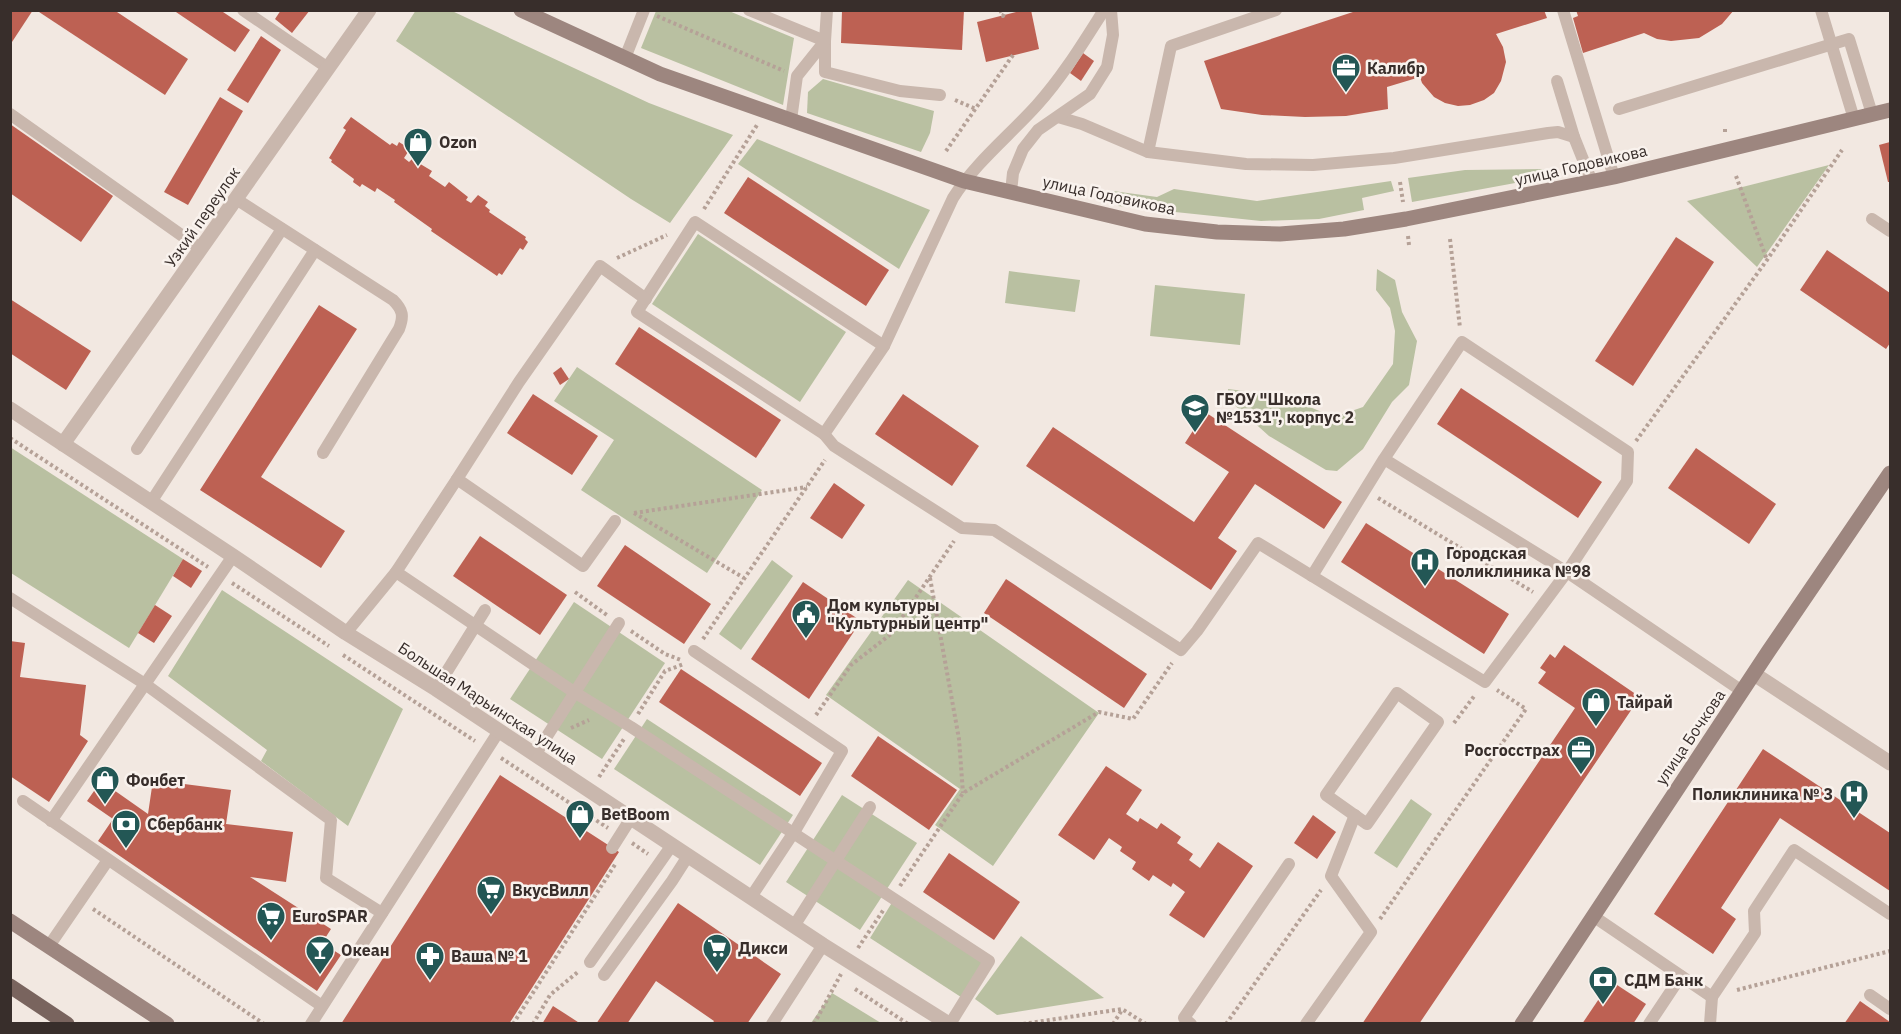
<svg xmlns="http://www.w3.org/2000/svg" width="1901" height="1034" viewBox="0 0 1901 1034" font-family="'IBM Plex Sans',sans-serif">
<rect width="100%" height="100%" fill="#f2e8e1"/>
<!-- green -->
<g fill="#b9c0a1">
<path d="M416,10L452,11L649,103L733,135L670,223L631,199L396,41Z"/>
<path d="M656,11H729L794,38L783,105L641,48Z"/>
<path d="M823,79L934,111L930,133L921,152L807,113L808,92Z"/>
<path d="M757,139L930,210L899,269L738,164Z"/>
<path d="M1829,165L1757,267L1687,201Z"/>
<path d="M1544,169L1543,178L1412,202L1408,178L1465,170Z"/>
<path d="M1391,181L1394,191L1362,198L1364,210L1319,219L1261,221L1118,206L1113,191L1157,197L1174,189L1257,201Z"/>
<path d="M698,234L846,332L800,402L652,304Z"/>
<path d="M1377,269L1395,280L1402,312L1417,341L1409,385L1392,402L1363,449L1337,471L1326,470L1269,436L1229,400L1228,389L1283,396L1334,417L1363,407L1393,364L1395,331L1390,308L1376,290Z"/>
<path d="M1009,271L1080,280L1075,312L1005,303Z"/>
<path d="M1155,285L1245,294L1240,345L1150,336Z"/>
<path d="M577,367L762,490L707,573L581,490L614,440L554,401Z"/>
<path d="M10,447L183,559L129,648L11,573Z"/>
<path d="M772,560L793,576L741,650L719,634Z"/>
<path d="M908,580L1099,713L993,866L935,825L960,789L826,695Z"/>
<path d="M222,590L403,709L348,826L261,761L267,750L168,676Z"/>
<path d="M574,602L665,663L602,759L510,699Z"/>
<path d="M647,719L793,815L760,865L614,769Z"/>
<path d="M842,795L917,843L860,930L786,882Z"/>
<path d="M1411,799L1432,814L1397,868L1374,853Z"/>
<path d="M893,901L988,963L964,999L870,938Z"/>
<path d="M1021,936L1104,998L997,1015L975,999Z"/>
<path d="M832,993L881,1023H811Z"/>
</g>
<!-- building -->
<g fill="#bd6153">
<path d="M10,10H33L10,45Z"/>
<path d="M36,10H114L188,59L165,95Z"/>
<path d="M173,10H220L250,30L235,52Z"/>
<path d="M281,10H310L292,33L275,19Z"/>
<path d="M842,10H964L962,50L841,43Z"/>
<path d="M1024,10H1031L1039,49L986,62L977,22Z"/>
<path d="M1359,10H1544L1547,18L1496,34L1503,47L1506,62L1501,81L1494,93L1484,100L1470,105L1458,106L1445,103L1434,97L1422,83L1420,77L1387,87L1388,109L1346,116L1305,117L1262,115L1221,109L1204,61Z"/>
<path d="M1576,10H1734L1722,24L1699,38L1671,41L1657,39L1644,33L1583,53L1573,18L1578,16Z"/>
<path d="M261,36L281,50L248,103L227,90Z"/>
<path d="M1083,53L1094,61L1081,81L1070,73Z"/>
<path d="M220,97L243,111L188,205L164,192Z"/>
<path d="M351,117L390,145L392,143L397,146L399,142L410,149L404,158L409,162L412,159L432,171L429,176L445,187L449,182L468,197L466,200L471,203L478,195L488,202L485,206L490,210L489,212L526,237L525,239L528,242L523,250L520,248L502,275L499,273L497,276L431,231L432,229L394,202L395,200L377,188L375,192L362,184L360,187L353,182L354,179L331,162L332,160L329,158L346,130L343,128Z"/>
<path d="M10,124L113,196L81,242L10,193Z"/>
<path d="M1890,142V182H1888L1879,145Z"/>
<path d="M748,177L889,270L866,306L724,213Z"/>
<path d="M1676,237L1714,262L1633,386L1595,361Z"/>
<path d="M1827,250L1890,293V343L1886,349L1800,290Z"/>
<path d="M10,299L91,351L66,390L10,353Z"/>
<path d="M319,305L357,329L261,477L345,531L321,568L200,490Z"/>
<path d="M639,327L781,420L756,458L615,364Z"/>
<path d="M561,367L569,379L560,385L553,373Z"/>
<path d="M1461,388L1602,482L1578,518L1437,424Z"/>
<path d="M533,394L598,436L572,475L507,433Z"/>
<path d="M903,394L979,446L952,486L875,434Z"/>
<path d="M1205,412L1342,502L1324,529L1255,484L1218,538L1237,551L1211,590L1026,466L1053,427L1194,522L1229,472L1185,443Z"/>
<path d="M1696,448L1776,504L1749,544L1668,488Z"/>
<path d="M834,483L865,505L842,539L810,518Z"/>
<path d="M1366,523L1509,614L1484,654L1341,562Z"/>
<path d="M480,536L567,595L540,635L453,576Z"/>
<path d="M625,545L711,604L684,644L597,586Z"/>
<path d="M183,559L202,571L191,588L173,576Z"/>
<path d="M1006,579L1147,674L1124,708L984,613Z"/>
<path d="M803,582L861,621L809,699L751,659Z"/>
<path d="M155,605L172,616L154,643L138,633Z"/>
<path d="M10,641L25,643L20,677L86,685L80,735L88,741L49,802L10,776Z"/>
<path d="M1564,645L1640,697L1419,1024H1362L1575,708L1538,683L1546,672L1540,668L1550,654L1555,658Z"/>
<path d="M681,669L822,763L800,796L659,702Z"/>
<path d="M878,736L957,790L929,830L851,776Z"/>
<path d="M1763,749L1890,833V891L1780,818L1721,908L1736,919L1713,954L1654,914Z"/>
<path d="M1106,766L1142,790L1126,814L1138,822L1140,818L1157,829L1161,823L1181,837L1177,843L1193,854L1189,860L1200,868L1218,842L1253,866L1204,938L1169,915L1185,892L1173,883L1171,887L1153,875L1149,881L1132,869L1136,862L1120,851L1122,847L1109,838L1094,860L1058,835Z"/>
<path d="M500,775L619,852L567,933L509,1024H341Z"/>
<path d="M153,780L231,790L226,824L293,832L286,882L250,877L331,929L322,943L341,955L317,991L98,841L113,819L87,801L101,781L148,814Z"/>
<path d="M1313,815L1336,832L1317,859L1294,843Z"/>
<path d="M949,853L1020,902L994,940L923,892Z"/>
<path d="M678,903L781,974L747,1024H712L714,1021L656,981L627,1024H596Z"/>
<path d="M1611,981L1646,1004L1633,1024H1582Z"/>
<path d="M1860,1001L1890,1022V1024H1844Z"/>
<path d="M553,1006L564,1013L581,1024H542Z"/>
</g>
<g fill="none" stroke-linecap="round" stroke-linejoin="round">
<!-- path -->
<g stroke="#b5a197" stroke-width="4" stroke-dasharray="3 3" stroke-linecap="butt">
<path d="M1000,10L1003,16L1006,10"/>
<path d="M657,16L784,71"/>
<path d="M955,100L976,109"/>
<path d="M1725,132V126"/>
<path d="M946,151L1013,55"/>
<path d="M1736,176L1767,260"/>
<path d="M1400,182L1403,202"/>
<path d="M704,209L757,125"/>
<path d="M1408,236L1409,245"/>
<path d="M1450,239L1460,328"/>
<path d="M617,258L667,235"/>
<path d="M10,438L208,567"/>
<path d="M1636,441L1767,260L1842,150"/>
<path d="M1378,498L1533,592"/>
<path d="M634,513L807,487"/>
<path d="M634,513L744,578"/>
<path d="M930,578L959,739L963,793"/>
<path d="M232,583L329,646"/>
<path d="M575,592L607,615"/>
<path d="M631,631L665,654L681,660"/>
<path d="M703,639L825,460"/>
<path d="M343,655L475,741"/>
<path d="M638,714L665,671L684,664"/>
<path d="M816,715L851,665L891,634L954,541"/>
<path d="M1454,723L1475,695"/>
<path d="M571,728L589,720"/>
<path d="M501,758L608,828"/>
<path d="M599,777L624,739"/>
<path d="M632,843L648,854"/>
<path d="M900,886L963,793L1099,712L1133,719L1172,663"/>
<path d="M93,909L264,1024"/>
<path d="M1380,919L1526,709L1497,690"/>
<path d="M858,948L884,909"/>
<path d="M855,989L908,1024"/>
<path d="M1737,990L1890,951"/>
<path d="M513,1024L616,863"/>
<path d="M533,1024L550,995L579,971"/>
<path d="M814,1024L841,974"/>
<path d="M1023,1024L1122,1009L1146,1024"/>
<path d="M1113,1024L1122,1010"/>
<path d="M1226,1024L1321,890"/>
</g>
<!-- lane -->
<g stroke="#c9b7ad" stroke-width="12">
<path d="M243,10L328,68"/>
<path d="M749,10L825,41V72L900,91L940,95"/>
<path d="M1104,10C1083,43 1063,76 1037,105C1009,136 975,163 953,198L884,346L824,434L834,446L962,528L994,530L1181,650L1197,631L1258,543L1312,576"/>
<path d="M1563,10L1614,177"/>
<path d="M1821,10L1854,119"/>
<path d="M625,58L644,10"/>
<path d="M1557,81L1574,137L1592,182"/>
<path d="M1619,109L1849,39L1872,114"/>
<path d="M10,114L201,249"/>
<path d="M1058,117L1082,124L1148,152L1246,164L1313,165L1394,158L1548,133L1558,132L1574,137"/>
<path d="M791,120L797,76L825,41L827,10"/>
<path d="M1148,152L1171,46L1276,10"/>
<path d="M1011,192L1013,173L1023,149L1038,130L1090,94L1107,67L1113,35L1111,10"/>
<path d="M236,199L393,300C403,310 404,316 399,329L323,453"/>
<path d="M1872,219L1890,231"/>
<path d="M824,434L637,312L695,222L884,346"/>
<path d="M137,449L282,229"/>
<path d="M1384,459L1312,576L1485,682L1567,572L1627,481L1628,452L1462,342L1384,459L1567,572L1742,691"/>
<path d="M151,502L315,250"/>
<path d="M615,521L583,566L457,479L519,382L600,266L646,299"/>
<path d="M396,572L574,692L631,727L989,961L950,1024"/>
<path d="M10,598L145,684L331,820L326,878L382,913"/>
<path d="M346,633L396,572L457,479"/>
<path d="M694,651L842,751L796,829L751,897"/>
<path d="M436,689L485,610"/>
<path d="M1397,693L1438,722L1367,824L1326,795Z"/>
<path d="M535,755L619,623"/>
<path d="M23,801L322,1006"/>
<path d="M51,821L233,556"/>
<path d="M612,848L631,818"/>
<path d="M1593,916L1712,997L1755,933L1754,911L1794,850L1890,914"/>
<path d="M794,926L870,807"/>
<path d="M49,946L108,860"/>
<path d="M590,962L672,845"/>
<path d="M604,975L672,881L688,856"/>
<path d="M1870,995L1890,1009"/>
<path d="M311,1024L499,731"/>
<path d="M772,1024L823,945"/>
<path d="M1191,1024L1184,1018L1289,864"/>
<path d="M1306,1024L1371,932L1331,876L1355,815"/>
<path d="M1649,1024L1681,976"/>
<path d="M1710,1024L1712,997"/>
</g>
<!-- street -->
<g stroke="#c9b7ad" stroke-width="15">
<path d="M10,409L233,556L346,633L436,689L823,945L949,1024"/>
<path d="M63,444L369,10"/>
<path d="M1754,674L1890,763"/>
</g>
<!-- secondary -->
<g stroke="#9d867f" stroke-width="15">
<path d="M521,10L660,74L964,181L1145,224L1217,232L1280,234L1344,229L1406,219L1614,177L1890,110"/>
<path d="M10,921L167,1024"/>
<path d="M1522,1024L1768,652L1890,473"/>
</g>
<!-- primary -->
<path stroke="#79645e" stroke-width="15" d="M10,986L67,1024"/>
</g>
<!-- icons -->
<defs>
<g id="office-pin" transform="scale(1.5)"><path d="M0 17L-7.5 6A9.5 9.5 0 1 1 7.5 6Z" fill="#235755" stroke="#f9f2ed"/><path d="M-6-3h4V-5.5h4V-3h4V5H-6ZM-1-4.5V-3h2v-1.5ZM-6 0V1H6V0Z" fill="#fff"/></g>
<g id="shop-pin" transform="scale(1.5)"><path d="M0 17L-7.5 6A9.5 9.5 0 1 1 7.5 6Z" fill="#235755" stroke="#f9f2ed"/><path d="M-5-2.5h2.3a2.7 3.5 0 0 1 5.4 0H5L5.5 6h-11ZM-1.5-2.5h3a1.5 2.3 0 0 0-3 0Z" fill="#fff"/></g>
<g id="school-pin" transform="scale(1.5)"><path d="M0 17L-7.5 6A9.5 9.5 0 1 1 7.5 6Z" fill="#235755" stroke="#f9f2ed"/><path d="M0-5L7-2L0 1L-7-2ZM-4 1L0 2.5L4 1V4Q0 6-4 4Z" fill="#fff"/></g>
<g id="hospital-pin" transform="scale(1.5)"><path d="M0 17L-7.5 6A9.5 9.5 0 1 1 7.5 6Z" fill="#235755" stroke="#f9f2ed"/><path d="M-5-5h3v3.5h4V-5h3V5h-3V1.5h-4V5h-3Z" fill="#fff"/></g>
<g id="civic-pin" transform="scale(1.5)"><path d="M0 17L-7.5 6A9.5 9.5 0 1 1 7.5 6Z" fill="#235755" stroke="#f9f2ed"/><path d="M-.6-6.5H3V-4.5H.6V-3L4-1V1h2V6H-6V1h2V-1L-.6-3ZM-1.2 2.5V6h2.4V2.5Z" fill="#fff"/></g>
<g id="bank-pin" transform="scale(1.5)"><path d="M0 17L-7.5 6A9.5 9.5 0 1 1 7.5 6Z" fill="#235755" stroke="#f9f2ed"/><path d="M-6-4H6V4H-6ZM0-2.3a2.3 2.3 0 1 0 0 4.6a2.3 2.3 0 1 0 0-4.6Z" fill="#fff"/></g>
<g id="supermarket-pin" transform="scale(1.5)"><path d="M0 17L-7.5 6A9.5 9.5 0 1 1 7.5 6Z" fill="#235755" stroke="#f9f2ed"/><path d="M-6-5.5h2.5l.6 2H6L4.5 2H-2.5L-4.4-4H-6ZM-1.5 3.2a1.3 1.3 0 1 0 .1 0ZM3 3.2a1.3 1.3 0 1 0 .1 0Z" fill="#fff"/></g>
<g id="bar-pin" transform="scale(1.5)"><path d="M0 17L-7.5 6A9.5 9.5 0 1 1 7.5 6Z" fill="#235755" stroke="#f9f2ed"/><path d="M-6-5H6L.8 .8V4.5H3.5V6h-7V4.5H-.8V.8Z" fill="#fff"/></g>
<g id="pharmacy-pin" transform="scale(1.5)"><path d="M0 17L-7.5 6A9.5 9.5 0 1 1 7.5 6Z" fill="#235755" stroke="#f9f2ed"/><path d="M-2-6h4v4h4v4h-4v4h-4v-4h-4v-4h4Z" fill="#fff"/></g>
</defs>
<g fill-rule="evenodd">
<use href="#office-pin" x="1346" y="68"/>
<use href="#shop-pin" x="418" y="142"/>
<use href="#school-pin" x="1195" y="408"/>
<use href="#hospital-pin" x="1425" y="562"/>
<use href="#civic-pin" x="806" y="614"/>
<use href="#shop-pin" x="1596" y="702"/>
<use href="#office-pin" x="1581" y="750"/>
<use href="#shop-pin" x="105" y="780"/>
<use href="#hospital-pin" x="1854" y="794"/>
<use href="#shop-pin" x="580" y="814"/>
<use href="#bank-pin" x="126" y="824"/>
<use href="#supermarket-pin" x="491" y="890"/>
<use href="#supermarket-pin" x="271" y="916"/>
<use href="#supermarket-pin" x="717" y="948"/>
<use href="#bar-pin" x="320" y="950"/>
<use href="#pharmacy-pin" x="430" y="956"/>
<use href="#bank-pin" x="1603" y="980"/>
</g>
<g text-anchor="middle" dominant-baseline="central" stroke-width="5" stroke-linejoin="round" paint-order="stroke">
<!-- poi labels -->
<g font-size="16" font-weight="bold" fill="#382e2b" stroke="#f9f2ed" text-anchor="start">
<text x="1367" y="68">Калибр</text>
<text x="439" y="142">Ozon</text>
<text x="1216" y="399">ГБОУ "Школа<tspan x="1216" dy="18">№1531", корпус 2</tspan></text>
<text x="1446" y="553">Городская<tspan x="1446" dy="18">поликлиника №98</tspan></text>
<text x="827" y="605">Дом культуры<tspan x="827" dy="18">"Культурный центр"</tspan></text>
<text x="1617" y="702">Тайрай</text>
<text x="1560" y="750" text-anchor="end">Росгосстрах</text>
<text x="126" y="780">Фонбет</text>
<text x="1833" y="794" text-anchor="end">Поликлиника № 3</text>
<text x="601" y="814">BetBoom</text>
<text x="147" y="824">Сбербанк</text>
<text x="512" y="890">ВкусВилл</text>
<text x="292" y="916">EuroSPAR</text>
<text x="738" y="948">Дикси</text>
<text x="341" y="950">Океан</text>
<text x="451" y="956">Ваша № 1</text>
<text x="1624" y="980">СДМ Банк</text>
</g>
<!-- street labels -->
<g font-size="16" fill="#382e2b" stroke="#f9f2ed">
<text transform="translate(1581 165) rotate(-13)">улица Годовикова</text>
<text transform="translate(1109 195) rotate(12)">улица Годовикова</text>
<text transform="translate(202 217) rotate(-55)">Узкий переулок</text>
<text transform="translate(488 703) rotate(33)">Большая Марьинская улица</text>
<text transform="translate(1690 737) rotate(-56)">улица Бочкова</text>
</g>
</g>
<!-- border -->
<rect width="1901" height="1034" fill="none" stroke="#382e2b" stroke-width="24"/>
</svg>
